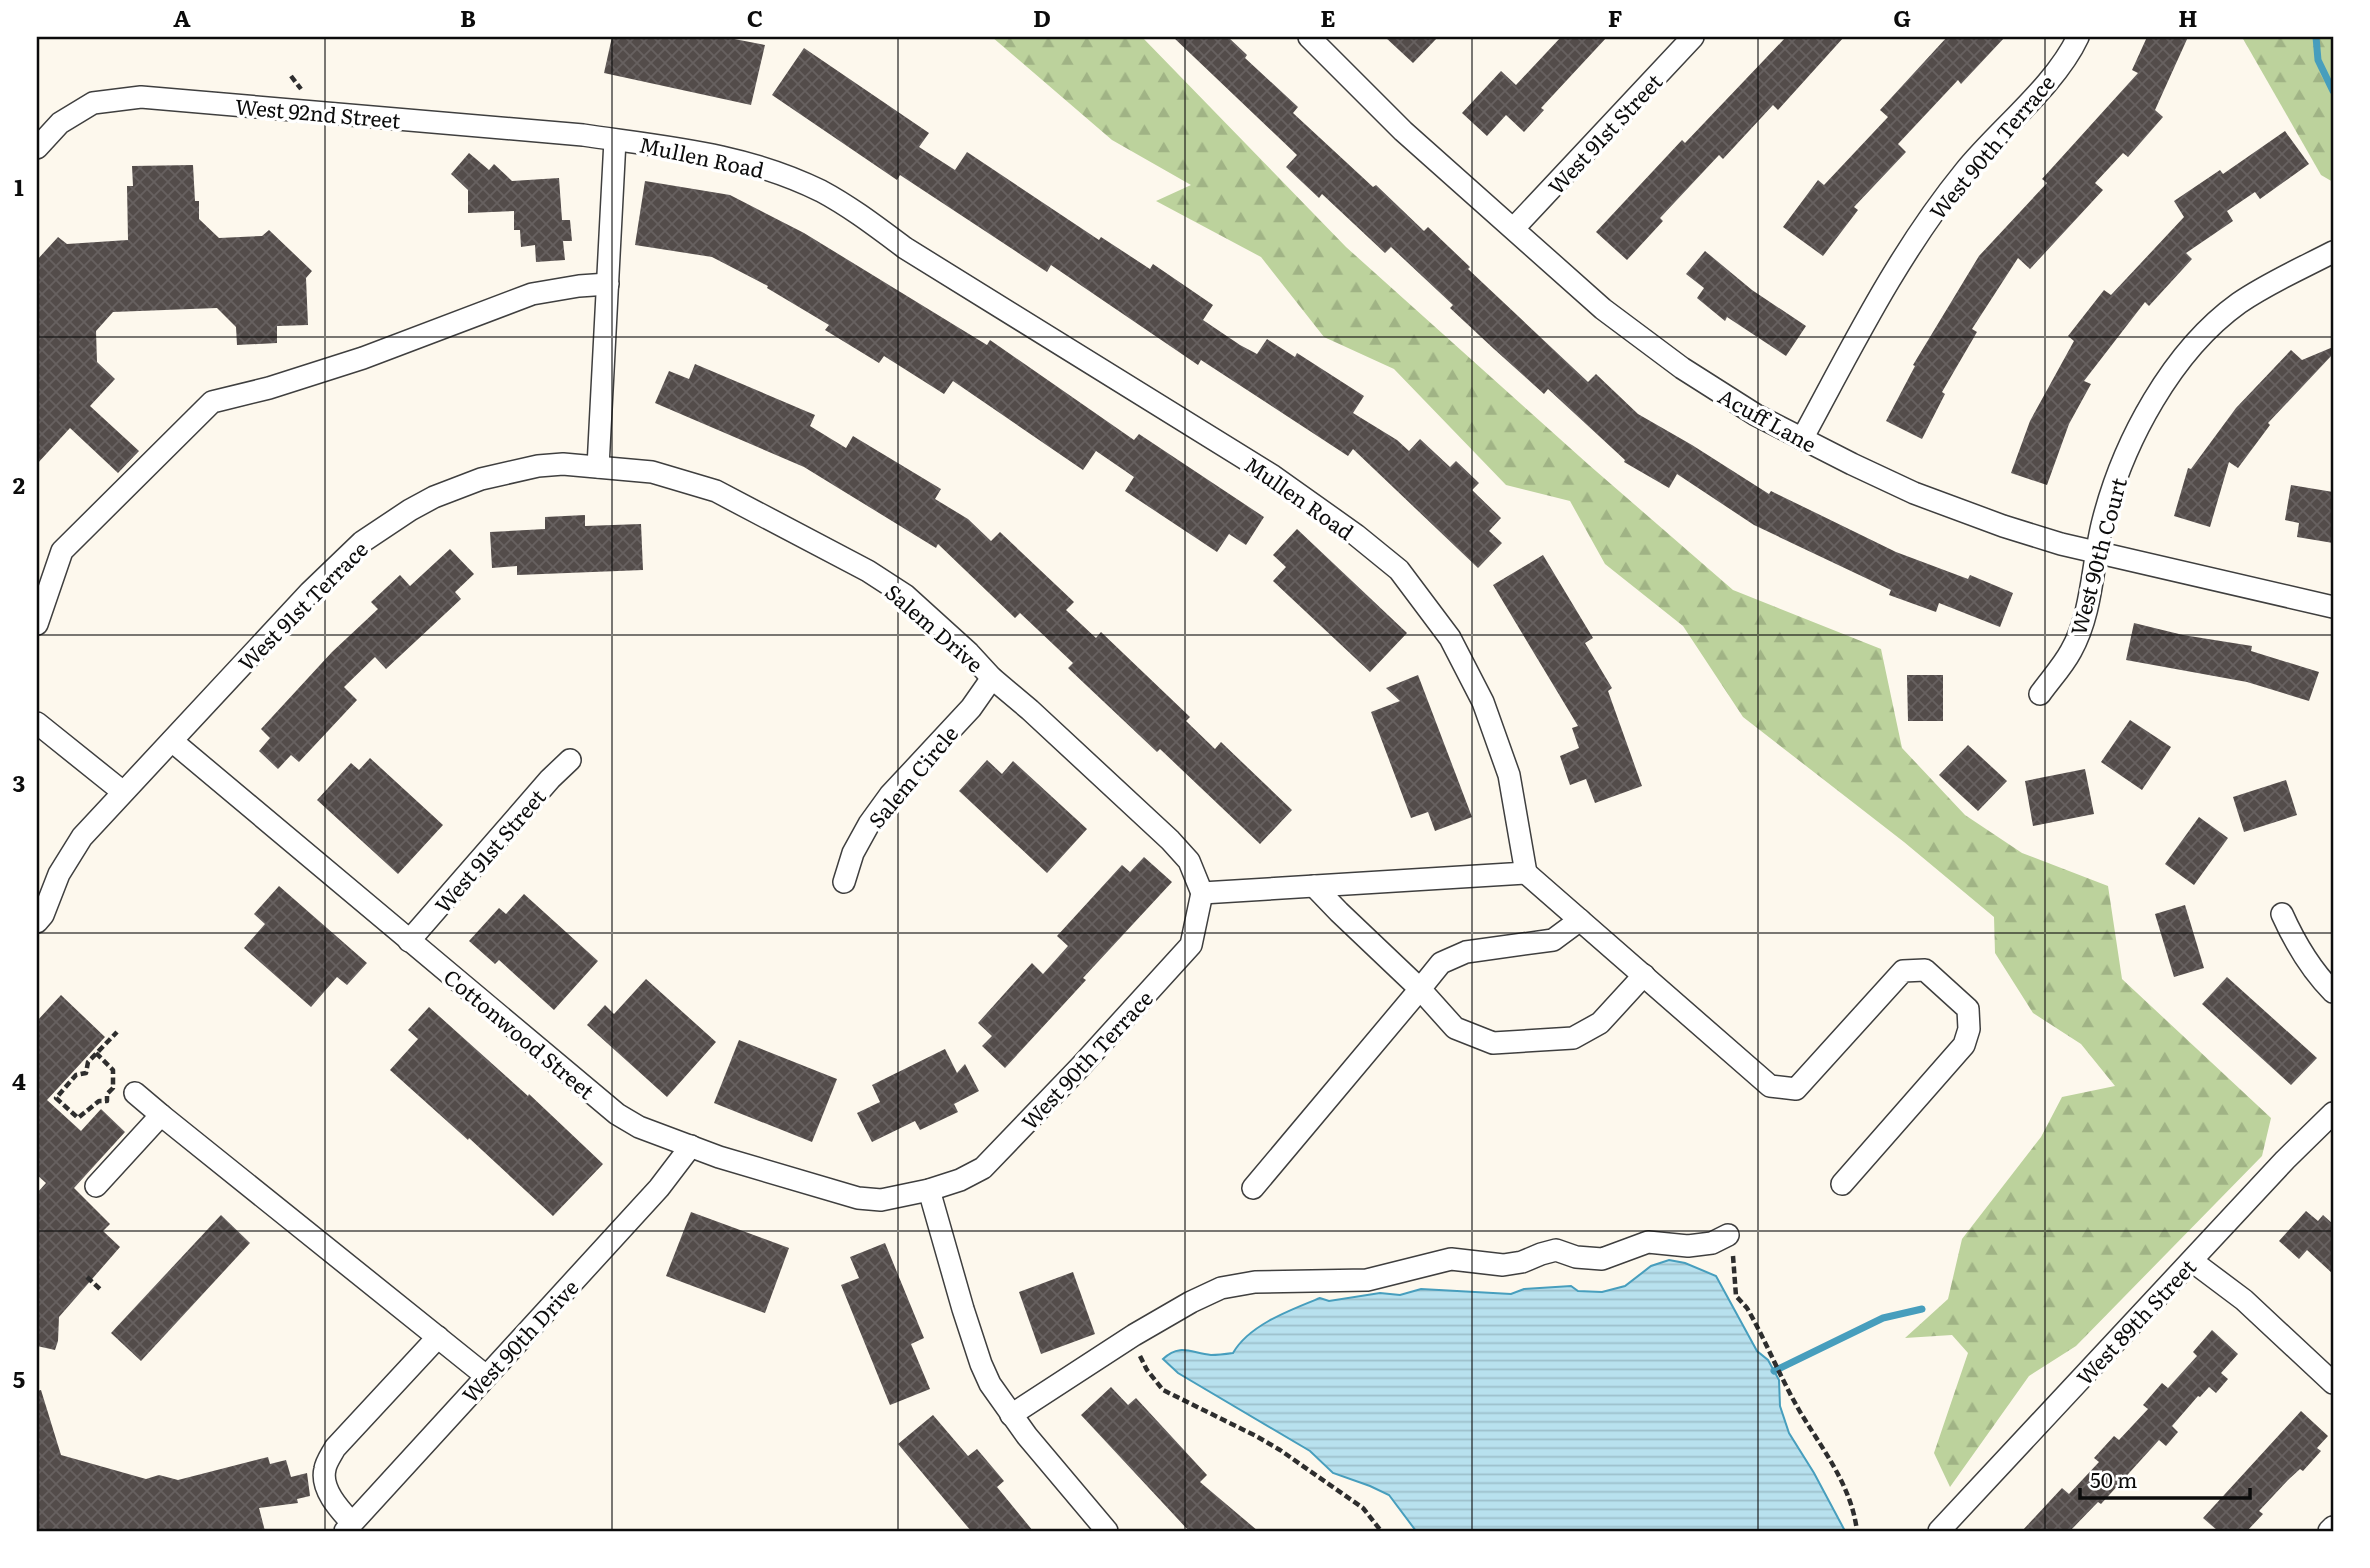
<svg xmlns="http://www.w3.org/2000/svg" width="2370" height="1568" viewBox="0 0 2370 1568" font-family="Literata,serif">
<defs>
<pattern id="forest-firs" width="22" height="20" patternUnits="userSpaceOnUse" patternTransform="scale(1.75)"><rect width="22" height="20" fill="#bcd29c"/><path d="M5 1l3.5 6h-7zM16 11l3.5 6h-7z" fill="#a0b385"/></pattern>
<pattern id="water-rules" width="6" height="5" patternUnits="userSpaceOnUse" patternTransform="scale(1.75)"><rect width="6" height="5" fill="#b8e1ee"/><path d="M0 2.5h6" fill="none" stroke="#9dc0cb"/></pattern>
<pattern id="building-cross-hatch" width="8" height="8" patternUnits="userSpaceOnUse" patternTransform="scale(1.75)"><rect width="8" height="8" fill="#534c4a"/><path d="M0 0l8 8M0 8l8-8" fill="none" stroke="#676160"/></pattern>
</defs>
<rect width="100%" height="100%" fill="#fdf8ed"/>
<!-- forest -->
<g fill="url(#forest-firs)">
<path d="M992,37H1142L1346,247L1589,465L1733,590L1881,649L1902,748L1965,815L2022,853L2108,886L2122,979L2271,1118L2262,1156L2076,1346L2029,1376L1950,1487L1934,1453L1968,1353L1952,1335L1905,1338L1948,1299L1962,1239L2041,1137L2062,1097L2115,1086L2081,1044L2033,1013L1995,953L1994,917L1904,842L1743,717L1683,626L1605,564L1570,501L1506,485L1394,369L1324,337L1261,257L1156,201L1191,185L1112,140Z"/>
<path d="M2242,37H2333V182L2321,175Z"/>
</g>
<!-- water -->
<path fill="url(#water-rules)" stroke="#479ebd" stroke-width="2" d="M1669,1260L1685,1263L1716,1276L1757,1351L1768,1360L1779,1380L1780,1406L1789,1433L1814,1473L1845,1531H1416L1389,1495L1370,1486L1333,1473L1310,1451L1178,1373L1163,1359C1180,1343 1191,1353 1211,1355C1218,1355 1226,1354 1233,1353C1249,1325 1290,1310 1320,1298L1329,1301L1380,1293L1400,1295L1421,1289L1511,1294L1524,1289L1571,1286L1578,1291L1602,1292L1625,1286L1651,1266Z"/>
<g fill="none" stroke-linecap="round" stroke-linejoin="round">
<!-- stream -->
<g stroke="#479ebd" stroke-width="7">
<path d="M2316,37L2318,60L2333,91"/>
<path d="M1774,1371L1883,1318L1922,1309"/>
</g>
</g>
<!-- building -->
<g fill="url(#building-cross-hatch)">
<path d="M612,37H724L765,45L751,105L604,73Z"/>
<path d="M1173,37H1228L1247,55L1245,58L1298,107L1293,113L1373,187L1376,185L1424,231L1428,227L1470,267L1468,269L1588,382L1596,374L1638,414L1692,445L1769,494L1771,491L1896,552L1968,579L1970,575L2013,593L2000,627L1939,603L1936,612L1889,595L1891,590L1754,525L1677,474L1669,488L1624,462L1625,460L1548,389L1544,394L1494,349L1450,308L1453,305L1391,247L1385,253L1322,194L1319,198L1286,167L1297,155Z"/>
<path d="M1385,37H1438L1413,63Z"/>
<path d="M1561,37H1607L1541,108L1544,110L1524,132L1506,115L1487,136L1462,113L1501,71L1516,85Z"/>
<path d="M1786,37H1844L1778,110L1773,105L1723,159L1719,155L1660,218L1663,221L1627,260L1596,232L1682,140L1685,143Z"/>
<path d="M1947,37H2005L1961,84L1958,80L1898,144L1906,152L1854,207L1858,210L1823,256L1783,227L1818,180L1824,185L1888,117L1880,110Z"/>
<path d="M2147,37H2188L2155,110L2163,117L2128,157L2123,153L2095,183L2103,190L2030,269L2018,258L1972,329L1977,332L1942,392L1945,394L1922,439L1886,421L1915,366L1913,365L1979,256L2047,183L2042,179L2138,73L2132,70Z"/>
<path d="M804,48L929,133L919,147L955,170L967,152L1099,240L1101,237L1150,269L1153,264L1213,305L1203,320L1240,345L1257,354L1267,339L1295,357L1297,353L1364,396L1353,413L1397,440L1409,451L1420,439L1450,467L1456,461L1479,483L1472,490L1501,518L1489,531L1502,543L1478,568L1353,449L1348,456L1201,360L1198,365L1051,265L1047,272L900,175L897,180L772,95Z"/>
<path d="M2285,131L2309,164L2260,199L2255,192L2227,211L2233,221L2186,253L2192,259L2149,306L2145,302L2084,381L2091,384L2069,424L2047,485L2011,473L2030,421L2074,341L2068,336L2104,290L2111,295L2184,217L2174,201L2220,170L2223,174Z"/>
<path d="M469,153L489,170L494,164L512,181L559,178L562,220H570L572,241H563L565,260L536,262L535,245L521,247L520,230H514V211L468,213V190L451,174Z"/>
<path d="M193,165L195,201H199V219L219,238L262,236L269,230L312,271L306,278L308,325L277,326V343L237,345L236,327L217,308L113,312L96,331L97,362L115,379L90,406L139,451L118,473L70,428L37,464V260L58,237L67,244L128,240L127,186H133L132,166Z"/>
<path d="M645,181L730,195L804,233L987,345L990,340L1134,440L1139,434L1264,517L1246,545L1229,534L1217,552L1125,491L1134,477L1096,451L1083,470L953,381L944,394L884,356L879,363L825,330L829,325L767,288L768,286L712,257L635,245Z"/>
<path d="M1705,251L1752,290L1806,326L1786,356L1727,317L1725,321L1697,298L1704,288L1686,274Z"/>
<path d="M2333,347V354L2268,423L2270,425L2238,468L2229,462L2210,527L2174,516L2188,468L2191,469L2236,408L2291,350L2302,360Z"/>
<path d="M695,364L815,415L810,426L846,448L853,436L941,489L935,499L968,519L991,541L1000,532L1074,602L1066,610L1096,638L1101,632L1190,717L1186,721L1215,749L1221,742L1292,810L1260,844L1160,749L1157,752L1068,668L1073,663L1020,613L1015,618L938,544L936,548L804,467L655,403L669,371L689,379Z"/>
<path d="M2291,485L2333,492V543L2297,537L2299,523L2285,520Z"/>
<path d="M585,515V526L641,524L643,570L517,575V566L492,568L490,532L545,529V517Z"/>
<path d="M1297,529L1407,633L1370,672L1273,581L1286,567L1273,555Z"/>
<path d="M450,549L474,574L455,592L461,599L386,669L375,657L344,687L357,700L299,762L291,755L278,769L259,751L270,738L261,729L332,652L378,609L371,602L400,575L410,586Z"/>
<path d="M1543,555L1593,638L1585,643L1612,688L1608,691L1642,786L1595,803L1586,779L1570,785L1560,756L1579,748L1572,728L1578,726L1493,585Z"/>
<path d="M2134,623L2183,635L2252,646L2251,651L2319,672L2309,701L2247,682L2126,660Z"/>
<path d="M1418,675L1472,817L1435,831L1428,812L1411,818L1371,712L1400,701L1386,688Z"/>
<path d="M1907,675H1943V721H1908Z"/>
<path d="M2130,720L2171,747L2142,790L2101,762Z"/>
<path d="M1968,745L2007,781L1978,811L1939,775Z"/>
<path d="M370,758L443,825L398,874L317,800L351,763L359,770Z"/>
<path d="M987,760L1002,774L1013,761L1087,829L1047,873L959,791Z"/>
<path d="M2085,769L2094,814L2033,826L2025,781Z"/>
<path d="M2286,780L2297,815L2244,832L2233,797Z"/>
<path d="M2199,817L2228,838L2194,885L2165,864Z"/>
<path d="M1144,857L1172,882L1083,978L1086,980L1005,1068L982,1046L992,1036L978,1023L1032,963L1043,974L1068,946L1057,936L1122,865L1130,872Z"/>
<path d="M279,886L367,963L347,985L337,977L311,1007L244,948L265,924L254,914Z"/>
<path d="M524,894L598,961L554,1010L499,960L495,964L469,941L499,908L506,914Z"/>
<path d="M2185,905L2204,968L2174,977L2155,914Z"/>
<path d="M2227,977L2317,1058L2291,1085L2202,1004Z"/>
<path d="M646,979L716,1042L667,1097L587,1025L605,1005L614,1014Z"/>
<path d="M61,995L105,1037L47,1100L81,1131L101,1109L125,1132L74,1188L110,1224L103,1231L120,1247L59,1317L58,1341L55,1350L37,1346V1193L46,1183L37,1175V1021Z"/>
<path d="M429,1007L528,1096L529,1094L603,1164L553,1216L469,1138L468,1140L390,1070L418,1039L408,1030Z"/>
<path d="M739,1040L837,1079L812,1142L714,1103Z"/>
<path d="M945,1049L957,1073L965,1064L979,1091L954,1104L958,1112L920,1130L915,1121L872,1142L857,1113L880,1102L872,1085Z"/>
<path d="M2306,1211L2318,1221L2323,1215L2333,1224V1274L2307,1250L2299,1259L2279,1241Z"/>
<path d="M691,1212L789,1248L765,1313L666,1276Z"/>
<path d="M221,1215L250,1243L141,1361L111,1333Z"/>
<path d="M885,1243L924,1338L911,1344L930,1389L890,1405L841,1285L859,1278L850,1257Z"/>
<path d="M1073,1272L1095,1334L1041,1354L1019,1292Z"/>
<path d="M2212,1330L2238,1354L2221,1373L2228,1379L2216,1393L2209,1387L2200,1397L2198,1396L2172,1426L2178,1432L2166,1446L2159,1440L2101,1504L2098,1502L2070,1531H2022L2062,1488L2069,1494L2099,1462L2094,1458L2114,1436L2119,1440L2148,1409L2143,1405L2162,1383L2168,1388L2197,1356L2193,1352Z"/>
<path d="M1111,1387L1128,1405L1136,1398L1207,1475L1200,1482L1258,1531H1189L1081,1415Z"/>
<path d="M41,1390L61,1455L146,1479L159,1475L178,1480L268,1457L270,1464L286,1460L291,1477L307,1473L310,1496L297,1499L298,1503L259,1508L265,1531H37V1391Z"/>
<path d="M2301,1411L2328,1436L2317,1448L2321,1451L2303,1471L2300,1469L2288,1480L2259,1511L2263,1514L2247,1531H2218L2203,1518Z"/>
<path d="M933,1415L968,1456L977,1449L1004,1481L997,1487L1033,1531H971L898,1444Z"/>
</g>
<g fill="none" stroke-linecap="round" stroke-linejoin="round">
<!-- minor casing -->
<g stroke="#3f3f3f" stroke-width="24">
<g id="minor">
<path d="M1309,37L1403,131L1603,309L1682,368L1756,415L1852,464L1914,493L2003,526L2061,544L2333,607"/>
<path d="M37,148L60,123L93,103L141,97L583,135C665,147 744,153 821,191C851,207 878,228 905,248L1273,476L1356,535L1399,570L1450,638L1483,702L1509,775L1526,873L1202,893"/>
<path d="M1514,228L1693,37"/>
<path d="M1802,439C1852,347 1898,253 1965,171C1999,129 2055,86 2078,37"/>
<path d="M598,467L615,140"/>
<path d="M37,624L62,551L212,402L269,388L363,358L532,294L579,286L608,284"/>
<path d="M2040,694C2050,680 2063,666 2071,651C2093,612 2092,563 2103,521C2123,442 2172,351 2239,303C2268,283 2302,268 2333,252"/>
<path d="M37,723L123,792"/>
<path d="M172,741L617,1114L639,1127L719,1157L858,1198L881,1200L929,1190L960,1180L983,1168L1080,1067L1191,945L1202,893"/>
<path d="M1526,873L1770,1086L1796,1089L1903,971L1925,970L1968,1009L1969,1029L1964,1045L1842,1184"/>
<path d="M844,882L853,853L869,824L890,795L971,708L992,678"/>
<path d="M2282,914C2295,943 2310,969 2333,992"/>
<path d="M1580,920L1553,940L1466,952L1441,963L1420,989L1455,1028L1493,1043L1573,1038L1600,1023L1644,975"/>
<path d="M37,922L43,915L59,874L82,837L310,592L362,542L410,510L434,497L481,479L538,466L563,464L652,472L716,491L868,571L905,595L969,653L992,678L1030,710L1170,840L1189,861L1202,893"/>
<path d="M409,941L550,779L570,760"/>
<path d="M135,1093L161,1115"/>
<path d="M96,1186L161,1115L486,1376"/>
<path d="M1253,1188L1420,989L1339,912L1314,886"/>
<path d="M929,1190L963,1309L981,1364L990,1384L1027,1436L1107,1531"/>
<path d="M2192,1261L2244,1300L2333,1383"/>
<path d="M1011,1415L1134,1335L1191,1302L1221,1288L1255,1282L1367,1280L1451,1259L1503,1265L1522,1262L1541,1254L1556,1250L1576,1257L1602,1259L1648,1242L1688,1246L1712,1243L1728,1235"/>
<path d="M352,1523C340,1510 320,1489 325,1469C326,1462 332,1454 335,1448L438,1337"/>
<path d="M345,1531L659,1188L691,1146"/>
<path d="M1939,1531L2285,1160L2333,1113"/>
<path d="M2329,1531L2333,1527"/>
</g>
</g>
<!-- path -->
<g stroke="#2e2e2e" stroke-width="4.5" stroke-dasharray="7 3.5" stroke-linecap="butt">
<path d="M291,76L301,89"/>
<path d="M96,1053L113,1070V1088L107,1094V1101H99L78,1118L56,1098L76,1075L86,1073L88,1062L117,1032"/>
<path d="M1733,1256L1736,1296L1747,1308C1766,1341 1780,1377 1799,1410C1822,1449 1851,1484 1857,1531"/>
<path d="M87,1277L102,1291"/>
<path d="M1140,1356L1147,1370L1163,1390L1256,1436L1280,1450L1363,1508L1381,1531"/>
</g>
<!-- minor -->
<use href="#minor" stroke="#fff" stroke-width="21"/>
</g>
<!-- grid -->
<path fill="none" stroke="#0c0c0c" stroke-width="2" stroke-opacity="0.55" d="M325,37V1531M612,37V1531M898,37V1531M1185,37V1531M1472,37V1531M1758,37V1531M2045,37V1531M37,337H2333M37,635H2333M37,933H2333M37,1231H2333"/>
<g text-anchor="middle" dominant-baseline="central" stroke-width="7" stroke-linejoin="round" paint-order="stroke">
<!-- street labels -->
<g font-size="21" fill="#0c0c0c" stroke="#fff">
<text transform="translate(318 112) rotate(5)">West 92nd Street</text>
<text transform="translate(1604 133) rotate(-47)">West 91st Street</text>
<text transform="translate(1991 146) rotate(-50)">West 90th Terrace</text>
<text transform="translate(702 156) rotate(12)">Mullen Road</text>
<text transform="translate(1768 419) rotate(29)">Acuff Lane</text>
<text transform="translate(1300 497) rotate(35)">Mullen Road</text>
<text transform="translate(2097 556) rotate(-75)">West 90th Court</text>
<text transform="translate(302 605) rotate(-45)">West 91st Terrace</text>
<text transform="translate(935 627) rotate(41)">Salem Drive</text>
<text transform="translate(912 776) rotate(-50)">Salem Circle</text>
<text transform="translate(489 850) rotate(-49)">West 91st Street</text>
<text transform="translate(520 1033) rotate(40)">Cottonwood Street</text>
<text transform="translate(1086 1059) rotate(-47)">West 90th Terrace</text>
<text transform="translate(2135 1321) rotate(-47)">West 89th Street</text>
<text transform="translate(519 1340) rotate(-47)">West 90th Drive</text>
</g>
</g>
<!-- border -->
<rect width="2370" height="1568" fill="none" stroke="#ffffff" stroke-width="77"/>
<!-- scale -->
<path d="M2080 1488v10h170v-10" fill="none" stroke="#0c0c0c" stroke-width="3.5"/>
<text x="2090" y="1488" font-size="21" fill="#0c0c0c" stroke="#ffffff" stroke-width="5" paint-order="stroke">50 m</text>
<rect x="38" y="38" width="2294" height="1492" fill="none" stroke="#0c0c0c" stroke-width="2.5"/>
<g font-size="23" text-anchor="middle" font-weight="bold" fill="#0c0c0c">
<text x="182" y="27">A</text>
<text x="468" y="27">B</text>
<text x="755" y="27">C</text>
<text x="1042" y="27">D</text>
<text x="1328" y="27">E</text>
<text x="1615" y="27">F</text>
<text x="1902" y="27">G</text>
<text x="2188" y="27">H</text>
<text x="19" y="196">1</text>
<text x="19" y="494">2</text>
<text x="19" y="792">3</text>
<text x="19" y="1090">4</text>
<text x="19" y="1388">5</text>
</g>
</svg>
